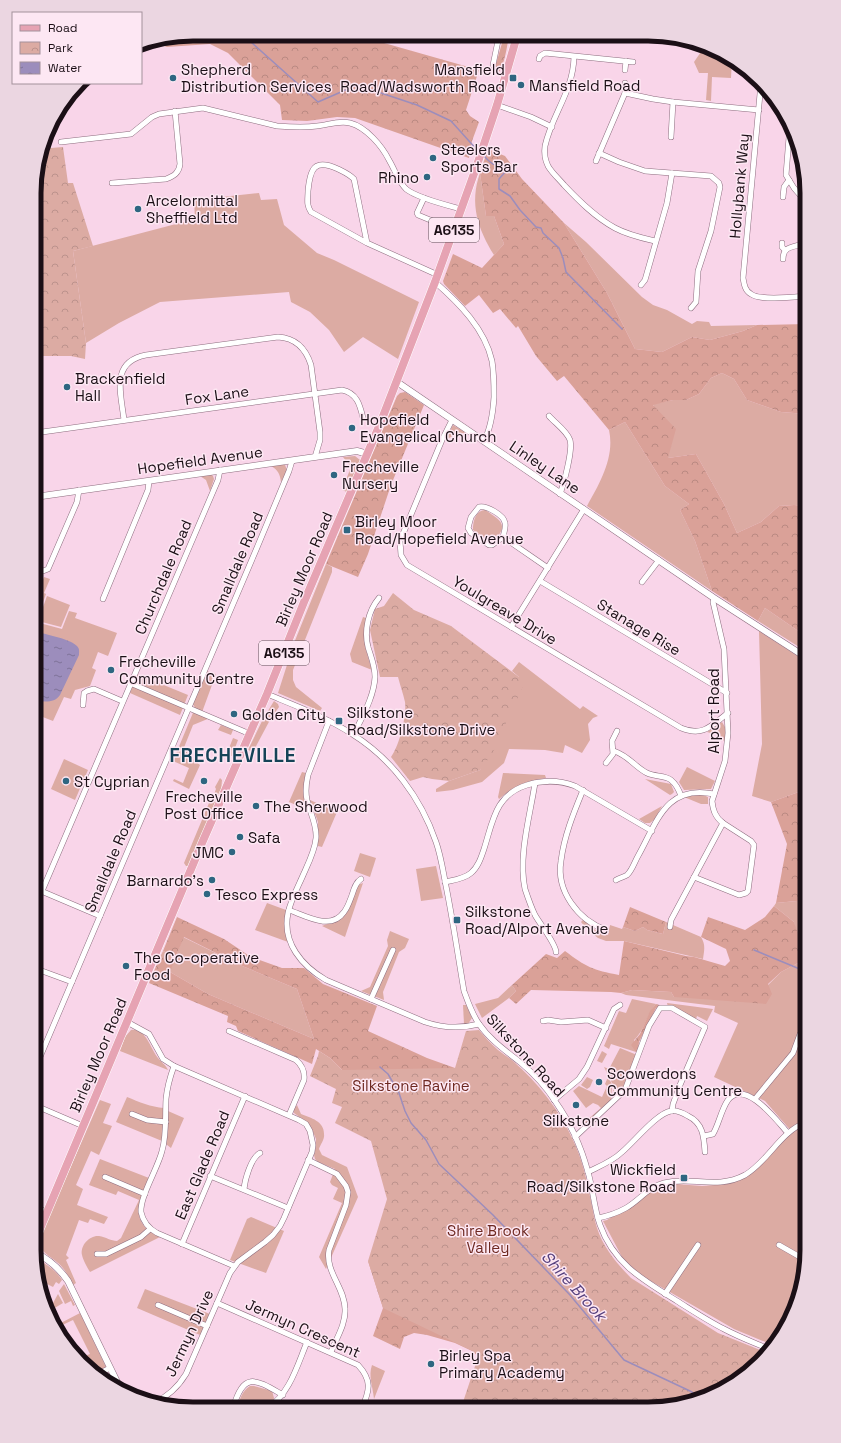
<svg xmlns="http://www.w3.org/2000/svg" width="841" height="1443" viewBox="0 0 841 1443" font-family="'Space Grotesk',sans-serif">
<defs>
<pattern id="forest-crowns" width="20" height="18" patternUnits="userSpaceOnUse"><rect width="20" height="18" fill="#daa198"/><path d="M2 6a3 3 0 1 1 6 0M12 15a3 3 0 1 1 6 0" fill="none" stroke="#ba8982"/></pattern>
<pattern id="park-crowns" width="20" height="18" patternUnits="userSpaceOnUse"><rect width="20" height="18" fill="#dcaba3"/><path d="M2 6a3 3 0 1 1 6 0M12 15a3 3 0 1 1 6 0" fill="none" stroke="#bc928c"/></pattern>
<pattern id="water-ripples" width="26" height="14" patternUnits="userSpaceOnUse"><rect width="26" height="14" fill="#9c8dbc"/><path d="M2 4q2-2 4 0t4 0M15 11q2-2 4 0t4 0" fill="none" stroke="#7e7298"/></pattern>
</defs>
<rect width="100%" height="100%" fill="#f9d5e9"/>
<!-- green -->
<g fill="#dcaba3">
<path d="M705,46L718,50L732,59L731,78L712,77L711,101L706,100L708,73H699L694,62Z"/>
<path d="M480,173L486,216H494L504,244L494,255C478,229 469,204 480,173Z"/>
<path d="M259,193L261,200L277,199L284,225L317,253L334,260L419,302L398,359L363,337L344,352L329,330L310,312L291,302L289,292L160,302L119,323L86,343L73,251L195,219L194,200Z"/>
<path d="M564,223L586,242L642,297L653,305L667,310L692,324L697,321L709,322L711,326L757,325L743,331L710,340L692,337L662,352L635,349L607,293Z"/>
<path d="M722,373L734,379L747,400L781,412L807,414V506L794,505L779,506L761,522L737,533L724,504L696,454L668,458L653,404L673,400H686L699,394L711,378Z"/>
<path d="M625,422L665,486L689,504L680,510L695,541L712,591L587,506C600,483 615,457 609,430Z"/>
<path d="M453,425L468,434L459,433L445,440Z"/>
<path d="M355,456L360,460L347,492L342,490L351,467L343,457Z"/>
<path d="M282,464L285,465L287,470L281,482C280,474 278,470 271,466Z"/>
<path d="M210,474L213,476L214,479L210,491L206,480L200,476Z"/>
<path d="M485,510C499,519 511,525 493,541L488,540L473,530C473,522 475,511 485,510Z"/>
<path d="M326,564L332,567V572L293,670V680L296,687L322,708L320,711L278,693L294,643Z"/>
<path d="M44,577L50,579L44,593L46,594L36,622L62,629L69,611L77,613L75,618L117,633L108,656L98,652L92,668L96,670L90,686L75,690L71,699L64,697L53,721L35,714V599Z"/>
<path d="M47,596L70,605L61,627L38,621Z"/>
<path d="M765,608L807,637V652L758,621Z"/>
<path d="M363,617L366,618C362,639 366,651 372,670L352,662L350,654Z"/>
<path d="M759,631L807,662V789L771,802L752,796L762,744Z"/>
<path d="M519,662L580,709L583,706L598,716L593,718L588,724L590,740L582,753L565,745L563,753L545,750L509,749L504,763L482,782L453,790L436,792V789L449,781L480,770L519,677L512,671Z"/>
<path d="M206,671L216,674L201,715L210,718L193,725L183,750L187,752L188,755L200,765L189,789L173,781L174,779L183,783L189,768L173,761L195,708L193,704Z"/>
<path d="M137,674L188,695L180,715L130,693Z"/>
<path d="M274,701L278,704L279,707L271,718L253,752L248,750L263,719Z"/>
<path d="M722,722L725,727V743C719,732 718,735 707,732Z"/>
<path d="M221,725L233,730L231,735L218,730Z"/>
<path d="M233,738L238,740L232,756H226Z"/>
<path d="M64,759L88,770L75,800L51,789Z"/>
<path d="M687,767L715,781L711,789L684,790L679,782Z"/>
<path d="M302,772L306,773C302,788 303,796 308,810L289,802Z"/>
<path d="M503,773L545,775L546,778C527,781 513,786 499,799L498,797Z"/>
<path d="M220,778L222,780L221,791L188,866H186L184,863L209,803L211,802L216,789L215,787Z"/>
<path d="M645,779L671,784L674,792L672,794L670,795Z"/>
<path d="M701,794L708,797V804H701L684,797Z"/>
<path d="M310,800L337,812L322,847L318,846V822Z"/>
<path d="M662,806L655,819L650,823H645L639,819Z"/>
<path d="M360,853L376,858L370,877L354,871Z"/>
<path d="M436,866L443,898L421,901L416,869Z"/>
<path d="M363,883L345,937L322,926C326,924 330,924 334,922C349,915 352,900 358,885Z"/>
<path d="M807,900V1261L795,1311L775,1346L734,1329L642,1276L623,1259L603,1221L607,1220L658,1187L676,1184L702,1186L727,1184L744,1178L792,1132L765,1101L714,1077L738,1023L714,1012L715,1006L626,995L621,993L632,990L671,992L674,997L768,985L781,972L798,963L794,922L774,906L776,903Z"/>
<path d="M267,903L286,910C284,922 284,931 288,942L255,930Z"/>
<path d="M583,920L596,930L608,935L610,925L622,929L623,927L635,931L643,927L647,930L663,934L666,922L701,937C706,945 704,951 703,959L624,941H606L598,938L587,929L581,922Z"/>
<path d="M390,931L409,939L405,948L399,952L383,992L384,1000L361,991L370,987L388,946L387,940Z"/>
<path d="M183,937L240,965L297,989L314,1039L208,994L170,972L160,957L163,951L176,956Z"/>
<path d="M512,985L516,991L509,998L482,1018L475,1004L498,998Z"/>
<path d="M632,999L656,1004C646,1015 645,1030 634,1040L636,1052L611,1044L609,1049L604,1046L619,1011L626,1013Z"/>
<path d="M667,1003L713,1009L707,1021L697,1016L696,1019L668,1007Z"/>
<path d="M463,1005H466L472,1018L468,1024H464Z"/>
<path d="M131,1030C146,1028 150,1048 158,1058C161,1062 166,1065 168,1070L120,1051L125,1037Z"/>
<path d="M620,1048L637,1055L624,1090L613,1100V1085L604,1067L609,1069Z"/>
<path d="M602,1051L607,1054L602,1063L597,1061Z"/>
<path d="M587,1077L593,1080L590,1087L587,1089L581,1085Z"/>
<path d="M608,1077L612,1084L611,1102L581,1128L579,1127L601,1108L598,1105L593,1103L586,1108L573,1091L579,1086L602,1097L607,1086L605,1084Z"/>
<path d="M127,1097C139,1102 151,1107 164,1108L168,1111L184,1118L171,1148L162,1141L116,1122Z"/>
<path d="M100,1100L111,1104L103,1123L112,1126L99,1155L91,1151L76,1185L83,1189L77,1205L108,1217L104,1224L90,1219L88,1223L79,1220L66,1255L69,1258L66,1260L76,1283L73,1285C69,1277 65,1269 58,1263C48,1254 41,1254 39,1239Z"/>
<path d="M297,1105L301,1114C311,1118 324,1121 324,1134C325,1139 320,1145 319,1149L322,1155L347,1167L358,1197L326,1269L319,1257L342,1203L333,1199L338,1188L332,1185L330,1182L335,1169L318,1162L315,1159L314,1155L316,1146V1139L313,1132L309,1124L294,1113V1109Z"/>
<path d="M100,1159L149,1178C138,1202 129,1223 160,1237L90,1272C87,1267 83,1260 82,1255C80,1245 90,1235 99,1236C106,1237 111,1241 117,1241L121,1238L139,1200L118,1191L116,1195L89,1185Z"/>
<path d="M251,1217L284,1231L266,1273L230,1260L247,1219Z"/>
<path d="M39,1260C48,1265 57,1272 62,1280L59,1284L56,1282L53,1287L45,1283L41,1291L36,1265Z"/>
<path d="M64,1284L75,1305L73,1306L71,1301L65,1304L59,1291Z"/>
<path d="M145,1289L210,1314L200,1335L137,1308Z"/>
<path d="M58,1294L63,1303L48,1312Z"/>
<path d="M80,1313L106,1367L93,1373L88,1370L79,1358L90,1354L73,1320L56,1328L55,1326Z"/>
<path d="M372,1365L385,1371L374,1399C373,1387 368,1376 372,1365Z"/>
<path d="M250,1386H254L272,1391L274,1398L273,1402L269,1404L266,1403L259,1408H237C240,1399 242,1391 250,1386Z"/>
</g>
<!-- forest -->
<g fill="url(#forest-crowns)">
<path d="M193,34L356,35L479,70L466,110L470,116L479,122L472,141L469,158L355,118L337,117L307,121L282,120L280,105L228,53L210,44L167,47L161,45L141,48V44Z"/>
<path d="M504,36H509C507,46 504,70 496,75V64Z"/>
<path d="M488,149L505,156L522,179L564,223L607,293L635,349L662,352L692,337L710,340L743,331L757,325L807,324V414L781,412L747,400L734,379L722,373L711,378L699,394L686,400H673L653,405L676,429L668,458L696,454L724,504L737,533L761,522L779,506L794,505L807,506V637L765,608L758,621L712,591L695,541L680,510L689,504L665,486L625,422L609,430L564,376L557,381L536,356L518,326L516,328L500,309L493,313L479,295L465,306L444,284L443,281L453,254L482,268L504,244L494,216H486L480,173Z"/>
<path d="M405,392L424,405L391,485L368,554L358,577L326,564L397,396L400,393Z"/>
<path d="M807,789V900L776,903L787,844L771,802Z"/>
<path d="M774,906L794,922L804,953L798,963L781,972L768,984L772,994L766,1004L674,997L671,992L632,990L621,993L611,992L531,990L516,1004L509,998L516,991L512,985L546,954L557,958L565,951C586,967 593,970 619,975L624,941L686,956L694,957L725,966L730,961L726,949L701,937L708,917L745,930L765,917Z"/>
<path d="M630,907L666,922L663,934L647,930L643,927L635,931L623,927Z"/>
<path d="M177,917L224,939L251,957L282,968H304L323,984L377,1006L368,1031L427,1058L455,1068L436,1106L342,1070L330,1058L316,1049L312,1064L238,1031L236,1026L227,1022L228,1016L149,983L160,957L174,961L170,972L208,994L314,1039L297,989L240,965L184,937L176,956L163,951Z"/>
<path d="M656,1004L663,1006L656,1008L639,1042L638,1052H636L631,1045L640,1034L650,1011Z"/>
<path d="M368,1261L485,1355L478,1356L472,1351L455,1343L427,1335L414,1333L404,1337L400,1349L373,1336L383,1308Z"/>
</g>
<!-- park -->
<g fill="url(#park-crowns)">
<path d="M48,130L51,148L63,147L68,183H73L93,246L73,251L86,343L85,359L71,356H35V172Z"/>
<path d="M393,593L414,610L451,626L519,677L523,686L492,754L480,770L449,781L432,779L423,777L410,781L391,757C399,746 407,716 405,702C403,693 400,685 398,677H380L370,630L375,609L384,606Z"/>
<path d="M479,1030C485,1037 491,1044 498,1050C503,1054 508,1057 513,1061C538,1083 559,1109 573,1140C582,1159 587,1180 591,1201C593,1210 594,1219 597,1228C603,1247 617,1264 631,1278L718,1333L768,1353L737,1382L699,1400L648,1409L461,1408L479,1354L383,1308L368,1261L387,1199L371,1141L335,1123L342,1107L332,1103L336,1089L310,1076L318,1056L319,1051L330,1058L342,1070L455,1068L466,1031Z"/>
</g>
<!-- water -->
<path fill="url(#water-ripples)" d="M38,632C48,635 70,639 77,646C80,649 79,652 79,655L60,695C54,704 44,701 35,701V633Z"/>
<g fill="none" stroke-linecap="round" stroke-linejoin="round">
<!-- stream -->
<g stroke="#9c8dbc" stroke-width="1.5">
<path d="M242,34L318,102L357,85L417,105L451,121L478,151"/>
<path d="M158,41L197,34"/>
<path d="M483,155C486,158 489,162 493,164C499,166 503,163 506,171L499,179V189L510,196L520,210L536,227L541,228L543,233L559,248L563,258L566,272L622,329"/>
<path d="M754,950L807,972"/>
<path d="M380,1067L388,1074L399,1093L405,1111L411,1123L426,1140L439,1164L493,1215L570,1295L624,1360L690,1391L703,1399"/>
</g>
<!-- minor casing -->
<g stroke="#8d6d7f" stroke-width="6">
<g id="minor">
<path d="M574,57C573,92 552,114 545,146C544,153 545,160 548,166C552,173 559,179 564,185C579,201 595,217 615,228C628,235 642,238 655,241"/>
<path d="M539,59L540,56L545,53L633,62"/>
<path d="M493,65L499,36"/>
<path d="M625,70L626,61"/>
<path d="M761,83L743,278C744,284 745,291 751,294C760,301 795,297 807,296"/>
<path d="M625,93L653,99L673,102L759,110"/>
<path d="M497,105L531,117L552,127"/>
<path d="M790,125L786,175L794,188L807,203"/>
<path d="M671,137L673,102"/>
<path d="M61,142L131,134L152,117L159,114L203,108L277,126C290,127 303,128 317,126C328,125 339,120 350,123C366,127 382,146 389,160C395,170 398,181 406,189C417,198 446,205 461,209"/>
<path d="M599,153L619,162L645,171L711,176L719,183L720,187L711,231L698,271L696,302L691,308"/>
<path d="M596,161L625,93V83"/>
<path d="M112,183L166,179C174,176 179,173 180,164L175,111"/>
<path d="M783,197L784,187L789,180"/>
<path d="M424,198L417,213L418,215L435,222"/>
<path d="M367,243L354,179C349,174 344,172 338,169C314,158 310,169 308,191C308,199 306,205 311,212L367,243L438,275"/>
<path d="M782,243V247L785,250"/>
<path d="M783,259C783,244 797,248 807,242"/>
<path d="M435,282C459,303 485,329 492,361C494,373 494,385 494,397C493,413 491,428 484,441"/>
<path d="M641,285L645,280L667,203L672,173"/>
<path d="M549,416C555,423 567,431 570,440C573,450 564,483 560,494"/>
<path d="M124,420C121,393 110,362 146,355L278,337C296,338 306,349 311,365L320,432V440L315,457"/>
<path d="M452,420L442,440L400,541L401,555L407,565L681,728C703,737 711,726 728,713"/>
<path d="M35,433L342,390C357,393 360,405 363,418"/>
<path d="M503,537C504,532 506,528 505,523C504,515 486,505 479,507L471,517L468,528L471,533L489,545H492L503,537L548,568"/>
<path d="M35,568L43,571L48,569L77,502L79,490"/>
<path d="M540,581L727,693"/>
<path d="M642,582L659,560"/>
<path d="M103,599L148,490L149,481"/>
<path d="M511,627L584,509"/>
<path d="M130,683L250,734"/>
<path d="M267,694C296,706 326,717 352,734C392,759 421,798 436,842C441,856 443,871 446,886C453,921 458,956 464,991C468,1002 472,1014 479,1024C490,1040 506,1051 521,1063C533,1073 546,1087 555,1101C570,1122 581,1146 588,1172C593,1189 594,1208 600,1225C614,1264 643,1280 677,1301C693,1311 708,1321 724,1329C739,1337 755,1343 771,1350"/>
<path d="M83,705L84,693L87,691L94,689L122,701"/>
<path d="M329,721L308,775C306,784 305,791 307,800C310,813 317,824 316,838C315,850 309,862 304,873C299,885 291,899 288,913C282,943 302,966 326,980L425,1022C443,1028 460,1029 479,1024"/>
<path d="M354,734C362,717 374,697 375,677C375,666 371,657 368,647C364,631 368,611 379,598"/>
<path d="M614,751C629,756 635,767 647,773C655,777 665,775 671,780C676,784 679,790 681,796"/>
<path d="M35,760L38,752"/>
<path d="M606,763L613,754L612,741L617,731"/>
<path d="M535,783C530,816 518,856 525,889C528,898 531,907 535,915C540,924 556,944 556,952"/>
<path d="M583,790C574,812 564,836 561,861C556,891 578,920 606,930"/>
<path d="M694,877L739,895L746,893L748,891L754,845L751,841L723,823"/>
<path d="M616,880C619,878 624,877 627,875C632,871 635,861 638,856C657,822 666,784 714,794"/>
<path d="M445,882C454,880 464,879 471,873C478,867 481,858 484,849C493,821 495,795 527,785C543,780 559,780 575,786L652,831"/>
<path d="M34,888L100,916"/>
<path d="M42,891L218,480L220,470"/>
<path d="M289,910C306,916 331,931 344,912C348,907 350,900 352,895C354,888 356,882 361,879"/>
<path d="M670,927L671,920L723,823C715,817 713,810 712,801L725,761L728,733L724,649L713,602L714,598"/>
<path d="M34,968L72,982"/>
<path d="M371,999L393,950"/>
<path d="M543,1021L548,1020L561,1022L588,1020L606,1028"/>
<path d="M127,1022L149,1034L163,1059L174,1066L299,1120L306,1124L310,1131L313,1145L312,1152L284,1218L280,1226L273,1235L265,1242L238,1262L230,1273L186,1374C178,1387 169,1396 155,1402"/>
<path d="M229,1031L296,1060C303,1066 305,1072 304,1080L289,1115"/>
<path d="M174,1066C170,1077 167,1088 166,1099C165,1117 167,1134 162,1151C158,1168 140,1196 141,1212C143,1222 148,1228 157,1233L234,1266"/>
<path d="M34,1071L256,550L289,471L292,461"/>
<path d="M755,1099L793,1053L800,1034"/>
<path d="M554,1100L579,1079L587,1067L614,1009L620,1005"/>
<path d="M34,1105L83,1126"/>
<path d="M132,1114L147,1120L166,1122"/>
<path d="M704,1136L713,1134C719,1124 721,1110 728,1100C745,1078 777,1121 788,1133"/>
<path d="M575,1137L625,1090L649,1026L660,1008H672L705,1027L680,1085L673,1104L672,1111"/>
<path d="M308,1160L337,1174L346,1186L348,1192L346,1205L329,1250C325,1272 345,1288 345,1309C346,1324 336,1339 331,1352"/>
<path d="M588,1172C600,1166 613,1161 622,1152C634,1142 657,1113 671,1111C677,1110 683,1113 688,1116C703,1123 704,1137 705,1152"/>
<path d="M210,1176L288,1208"/>
<path d="M105,1177L145,1194"/>
<path d="M244,1189C245,1179 251,1158 260,1153"/>
<path d="M34,1207L47,1212"/>
<path d="M598,1218C608,1216 617,1213 626,1208C640,1200 648,1187 664,1183C691,1176 717,1190 745,1175C769,1161 780,1131 807,1122"/>
<path d="M182,1244L245,1096"/>
<path d="M779,1245L807,1261"/>
<path d="M97,1254H106L141,1237L150,1229"/>
<path d="M665,1294L698,1245"/>
<path d="M217,1303L358,1365C372,1380 370,1390 362,1408"/>
<path d="M158,1305L207,1326"/>
<path d="M96,1375L110,1368"/>
<path d="M233,1408C244,1371 255,1379 283,1395"/>
<path d="M268,1408C290,1393 297,1366 307,1342"/>
</g>
</g>
<!-- tertiary casing -->
<g stroke="#8d6d7f" stroke-width="7">
<g id="tertiary">
<path d="M397,382L714,598L807,658"/>
<path d="M35,497L357,451L368,454"/>
<path d="M34,1252C49,1259 59,1268 68,1281L122,1392"/>
</g>
</g>
<!-- primary casing -->
<g stroke="#fff" stroke-width="9">
<path id="primary" d="M34,1243L202,843L267,694L304,602L380,424L435,282L476,168L497,105L517,36"/>
</g>
<!-- minor -->
<use href="#minor" stroke="#fff" stroke-width="5"/>
<!-- tertiary -->
<use href="#tertiary" stroke="#fff" stroke-width="6"/>
<!-- primary -->
<use href="#primary" stroke="#e6a3b3" stroke-width="8"/>
</g>
<!-- markers -->
<g fill="#2e6681" stroke="#fde7f3" stroke-width="1.5">
<circle cx="173" cy="78" r="4"/>
<rect x="509" y="74" width="8" height="8" rx="2"/>
<circle cx="521" cy="85" r="4"/>
<circle cx="433" cy="158" r="4"/>
<circle cx="427" cy="177" r="4"/>
<circle cx="138" cy="209" r="4"/>
<circle cx="67" cy="387" r="4"/>
<circle cx="352" cy="428" r="4"/>
<circle cx="334" cy="475" r="4"/>
<rect x="343" y="526" width="8" height="8" rx="2"/>
<circle cx="111" cy="670" r="4"/>
<circle cx="234" cy="714" r="4"/>
<rect x="335" y="717" width="8" height="8" rx="2"/>
<circle cx="66" cy="781" r="4"/>
<circle cx="204" cy="781" r="4"/>
<circle cx="256" cy="806" r="4"/>
<circle cx="240" cy="837" r="4"/>
<circle cx="232" cy="852" r="4"/>
<circle cx="212" cy="880" r="4"/>
<circle cx="207" cy="894" r="4"/>
<rect x="453" y="916" width="8" height="8" rx="2"/>
<circle cx="126" cy="966" r="4"/>
<circle cx="599" cy="1082" r="4"/>
<circle cx="576" cy="1105" r="4"/>
<rect x="680" y="1174" width="8" height="8" rx="2"/>
<circle cx="431" cy="1364" r="4"/>
</g>
<g text-anchor="middle" dominant-baseline="central" stroke-width="3" stroke-linejoin="round" paint-order="stroke">
<!-- shield labels -->
<g fill="#fde7f3" stroke="#5f5058" stroke-width="1">
<rect x="429" y="218" width="50" height="24" rx="3"/>
<rect x="259" y="641" width="50" height="24" rx="3"/>
</g>
<g font-size="14" font-weight="bold" fill="#1b0f16">
<text x="454" y="230">A6135</text>
<text x="284" y="653">A6135</text>
</g>
<!-- poi labels -->
<g font-size="15" fill="#1b0f16" stroke="#fde7f3" text-anchor="start">
<text x="181" y="69">Shepherd<tspan x="181" dy="17">Distribution Services</tspan></text>
<text x="505" y="69" text-anchor="end">Mansfield<tspan x="505" dy="17">Road/Wadsworth Road</tspan></text>
<text x="529" y="85">Mansfield Road</text>
<text x="441" y="149">Steelers<tspan x="441" dy="17">Sports Bar</tspan></text>
<text x="419" y="177" text-anchor="end">Rhino</text>
<text x="146" y="200">Arcelormittal<tspan x="146" dy="17">Sheffield Ltd</tspan></text>
<text x="75" y="378">Brackenfield<tspan x="75" dy="17">Hall</tspan></text>
<text x="360" y="419">Hopefield<tspan x="360" dy="17">Evangelical Church</tspan></text>
<text x="342" y="466">Frecheville<tspan x="342" dy="17">Nursery</tspan></text>
<text x="355" y="521">Birley Moor<tspan x="355" dy="17">Road/Hopefield Avenue</tspan></text>
<text x="119" y="661">Frecheville<tspan x="119" dy="17">Community Centre</tspan></text>
<text x="347" y="712">Silkstone<tspan x="347" dy="17">Road/Silkstone Drive</tspan></text>
<text x="242" y="714">Golden City</text>
<text x="74" y="781">St Cyprian</text>
<text x="204" y="796" text-anchor="middle">Frecheville<tspan x="204" dy="17">Post Office</tspan></text>
<text x="264" y="806">The Sherwood</text>
<text x="248" y="837">Safa</text>
<text x="224" y="852" text-anchor="end">JMC</text>
<text x="204" y="880" text-anchor="end">Barnardo's</text>
<text x="215" y="894">Tesco Express</text>
<text x="465" y="911">Silkstone<tspan x="465" dy="17">Road/Alport Avenue</tspan></text>
<text x="134" y="957">The Co-operative<tspan x="134" dy="17">Food</tspan></text>
<text x="607" y="1073">Scowerdons<tspan x="607" dy="17">Community Centre</tspan></text>
<text x="576" y="1120" text-anchor="middle">Silkstone</text>
<text x="676" y="1169" text-anchor="end">Wickfield<tspan x="676" dy="17">Road/Silkstone Road</tspan></text>
<text x="439" y="1355">Birley Spa<tspan x="439" dy="17">Primary Academy</tspan></text>
</g>
<!-- street labels -->
<g font-size="15" fill="#1b0f16" stroke="#fde7f3">
<text transform="translate(739 186) rotate(-85)">Hollybank Way</text>
<text transform="translate(217 395) rotate(-8)">Fox Lane</text>
<text transform="translate(200 460) rotate(-8)">Hopefield Avenue</text>
<text transform="translate(545 467) rotate(34)">Linley Lane</text>
<text transform="translate(237 563) rotate(-67)">Smalldale Road</text>
<text transform="translate(304 569) rotate(-67)">Birley Moor Road</text>
<text transform="translate(163 577) rotate(-67)">Churchdale Road</text>
<text transform="translate(505 610) rotate(31)">Youlgreave Drive</text>
<text transform="translate(639 627) rotate(31)">Stanage Rise</text>
<text transform="translate(713 711) rotate(-90)">Alport Road</text>
<text transform="translate(110 861) rotate(-67)">Smalldale Road</text>
<text transform="translate(98 1055) rotate(-67)">Birley Moor Road</text>
<text transform="translate(526 1055) rotate(47)">Silkstone Road</text>
<text transform="translate(202 1165) rotate(-67)">East Glade Road</text>
<text transform="translate(303 1328) rotate(24)">Jermyn Crescent</text>
<text transform="translate(189 1333) rotate(-65)">Jermyn Drive</text>
</g>
<!-- park labels -->
<g font-size="15" fill="#6e2921" stroke="#fde7f3">
<text x="411" y="1085">Silkstone Ravine</text>
<text x="488" y="1230">Shire Brook<tspan x="488" dy="17">Valley</tspan></text>
</g>
<!-- water labels -->
<g font-size="16" font-style="italic" fill="#56407d" stroke="#fde7f3">
<text transform="translate(574 1286) rotate(48)">Shire Brook</text>
</g>
<!-- district labels -->
<g font-size="19" font-weight="bold" letter-spacing="1" fill="#154357" stroke="#fde7f3">
<text x="233" y="755">FRECHEVILLE</text>
</g>
</g>
<!-- crop -->
<path d="M0 0H841V1443H0ZM193 41H648A152 152 0 0 1 800 193V1250A152 152 0 0 1 648 1402H193A152 152 0 0 1 41 1250V193A152 152 0 0 1 193 41Z" fill="#ebd6e1" fill-rule="evenodd"/>
<path fill="none" stroke="#1b0f16" stroke-width="5" d="M193 41H648A152 152 0 0 1 800 193V1250A152 152 0 0 1 648 1402H193A152 152 0 0 1 41 1250V193A152 152 0 0 1 193 41Z"/>
<!-- legend -->
<rect x="12" y="12" width="130" height="72" fill="#fde7f3" stroke="#a3919b"/>
<rect x="20" y="25" width="20" height="6" fill="#e6a3b3" stroke="#a3919b"/>
<text x="48" y="32" font-size="12" fill="#1b0f16">Road</text>
<rect x="20" y="42" width="20" height="12" fill="url(#park-crowns)" stroke="#a3919b"/>
<text x="48" y="52" font-size="12" fill="#1b0f16">Park</text>
<rect x="20" y="62" width="20" height="12" fill="url(#water-ripples)" stroke="#a3919b"/>
<text x="48" y="72" font-size="12" fill="#1b0f16">Water</text>
</svg>
